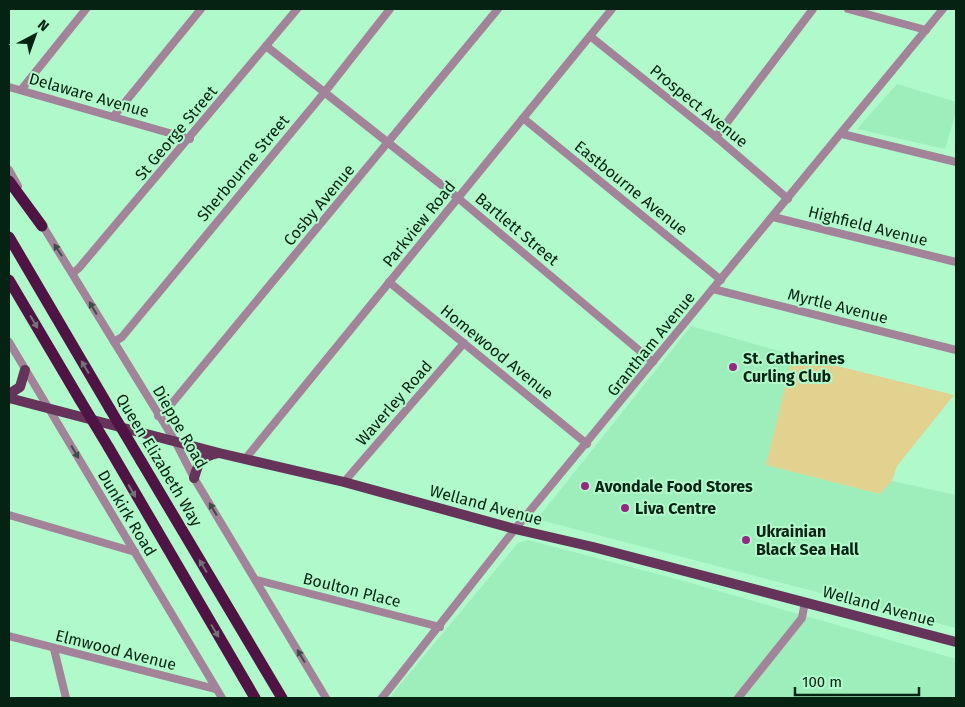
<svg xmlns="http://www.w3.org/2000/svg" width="965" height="707" viewBox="0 0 965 707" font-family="'Fira Sans',sans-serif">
<rect width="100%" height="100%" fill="#b0f9cb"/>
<!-- built -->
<g fill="#9deebb">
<path d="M897,84L956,102V112L945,149L857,129Z"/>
<path d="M691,326L793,355L767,465L880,494L892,481L956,495V628L540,520L541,514Z"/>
<path d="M528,540L680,580L956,659V698H389L518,543Z"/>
</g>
<!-- green -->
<path fill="#e2d28f" d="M793,355L954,395L897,466L892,481L880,494L766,465Z"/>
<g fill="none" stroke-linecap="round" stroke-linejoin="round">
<!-- minor -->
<g stroke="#a28399" stroke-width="8">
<path d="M848,9L926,30"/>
<path d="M590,36L716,137L788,199"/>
<path d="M266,46L458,198L653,362"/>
<path d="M9,87L190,139"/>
<path d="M21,90L86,9"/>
<path d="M113,117L201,9"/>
<path d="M523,118L721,280"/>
<path d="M842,134L956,162"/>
<path d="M716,137L813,9"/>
<path d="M9,170L18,186"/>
<path d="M773,217L956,262"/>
<path d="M41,223L175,441L194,478L326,698"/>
<path d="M73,273L79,268L297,9"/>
<path d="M389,282L587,444"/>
<path d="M713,289L956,350"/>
<path d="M9,342L222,698"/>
<path d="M114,342L122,337L324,93L390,9"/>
<path d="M158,416L164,413L498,9"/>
<path d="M246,458L612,9"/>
<path d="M344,482L464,343"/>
<path d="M9,515L135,552"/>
<path d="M257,580L440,627"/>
<path d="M9,636L216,689"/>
<path d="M54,649L66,698"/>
<path d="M382,698L515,529L943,9"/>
<path d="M738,698L802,618L805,602"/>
</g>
<!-- major -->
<g stroke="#66335a" stroke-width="10">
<path d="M9,394L20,387L25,370"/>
<path d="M9,398L219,453L344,482L515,529L593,547L956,642"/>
<path d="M194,478C199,461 200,457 218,453"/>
</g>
<!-- highway -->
<g stroke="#4f1444" stroke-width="11">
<path d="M9,181L42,226"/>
<path d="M9,237L110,409"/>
<path d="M9,280L80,400"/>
<path d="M109,448L255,698"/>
<path d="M141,461L282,698"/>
</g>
<!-- highway-bridge -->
<g stroke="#4f1444" stroke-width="11">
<path d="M80,400L109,448"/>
<path d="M110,409L141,461"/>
</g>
</g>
<!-- one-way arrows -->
<defs><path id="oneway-solid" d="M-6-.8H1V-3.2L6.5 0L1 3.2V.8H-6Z" transform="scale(1.25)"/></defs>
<g fill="#444949">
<use href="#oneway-solid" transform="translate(58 250) rotate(-123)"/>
<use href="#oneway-solid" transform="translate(93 308) rotate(-121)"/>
<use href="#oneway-solid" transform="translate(75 452) rotate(59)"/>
<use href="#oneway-solid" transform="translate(213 509) rotate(-121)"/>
<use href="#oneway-solid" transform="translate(301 656) rotate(-121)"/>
</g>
<g fill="#76707a">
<use href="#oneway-solid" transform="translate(34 322) rotate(59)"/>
<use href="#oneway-solid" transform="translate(85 367) rotate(-121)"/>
<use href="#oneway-solid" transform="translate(132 491) rotate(61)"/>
<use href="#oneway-solid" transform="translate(203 566) rotate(-121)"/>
<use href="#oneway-solid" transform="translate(215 631) rotate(59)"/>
</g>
<!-- markers -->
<g fill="#982684" stroke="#b0f9cb" stroke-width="2">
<circle cx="733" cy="367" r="5"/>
<circle cx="585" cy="486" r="5"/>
<circle cx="625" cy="508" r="5"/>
<circle cx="746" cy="540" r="5"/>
</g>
<g text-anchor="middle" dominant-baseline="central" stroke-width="4" stroke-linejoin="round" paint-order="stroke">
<!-- street labels -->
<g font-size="16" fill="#052313" stroke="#b0f9cb">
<text transform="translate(89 95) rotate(16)">Delaware Avenue</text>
<text transform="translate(699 106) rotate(39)">Prospect Avenue</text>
<text transform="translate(176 133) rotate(-50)">St George Street</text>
<text transform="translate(243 168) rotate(-50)">Sherbourne Street</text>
<text transform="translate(631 188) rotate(39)">Eastbourne Avenue</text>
<text transform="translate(319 205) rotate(-50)">Cosby Avenue</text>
<text transform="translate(419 224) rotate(-51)">Parkview Road</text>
<text transform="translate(868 226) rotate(14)">Highfield Avenue</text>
<text transform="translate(517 229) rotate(40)">Bartlett Street</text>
<text transform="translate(838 306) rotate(14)">Myrtle Avenue</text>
<text transform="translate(651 344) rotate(-51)">Grantham Avenue</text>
<text transform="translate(497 352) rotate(39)">Homewood Avenue</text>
<text transform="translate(394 403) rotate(-49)">Waverley Road</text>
<text transform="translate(180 427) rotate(60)">Dieppe Road</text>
<text transform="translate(159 460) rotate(59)">Queen Elizabeth Way</text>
<text transform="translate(486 505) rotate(15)">Welland Avenue</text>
<text transform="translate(127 513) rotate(59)">Dunkirk Road</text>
<text transform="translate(352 590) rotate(14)">Boulton Place</text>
<text transform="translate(879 606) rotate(15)">Welland Avenue</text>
<text transform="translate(116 650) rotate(14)">Elmwood Avenue</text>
</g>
<!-- poi labels -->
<g font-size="16" font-weight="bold" fill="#052313" stroke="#b0f9cb" text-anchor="start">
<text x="743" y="358">St. Catharines<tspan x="743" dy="18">Curling Club</tspan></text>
<text x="595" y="486">Avondale Food Stores</text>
<text x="635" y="508">Liva Centre</text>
<text x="756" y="531">Ukrainian<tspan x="756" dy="18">Black Sea Hall</tspan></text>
</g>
</g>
<!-- border -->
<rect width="965" height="707" fill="none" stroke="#052313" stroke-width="20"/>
<!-- north arrow -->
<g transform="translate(35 35) rotate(41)" stroke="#b0f9cb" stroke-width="4" paint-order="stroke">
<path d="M0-4L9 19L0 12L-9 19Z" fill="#052313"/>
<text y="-8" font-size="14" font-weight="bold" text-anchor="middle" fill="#052313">N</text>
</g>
<!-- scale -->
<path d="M795 687v8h124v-8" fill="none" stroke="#052313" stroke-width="2.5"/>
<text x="802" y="687" font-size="15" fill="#052313" stroke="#b0f9cb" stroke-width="4" paint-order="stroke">100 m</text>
</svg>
